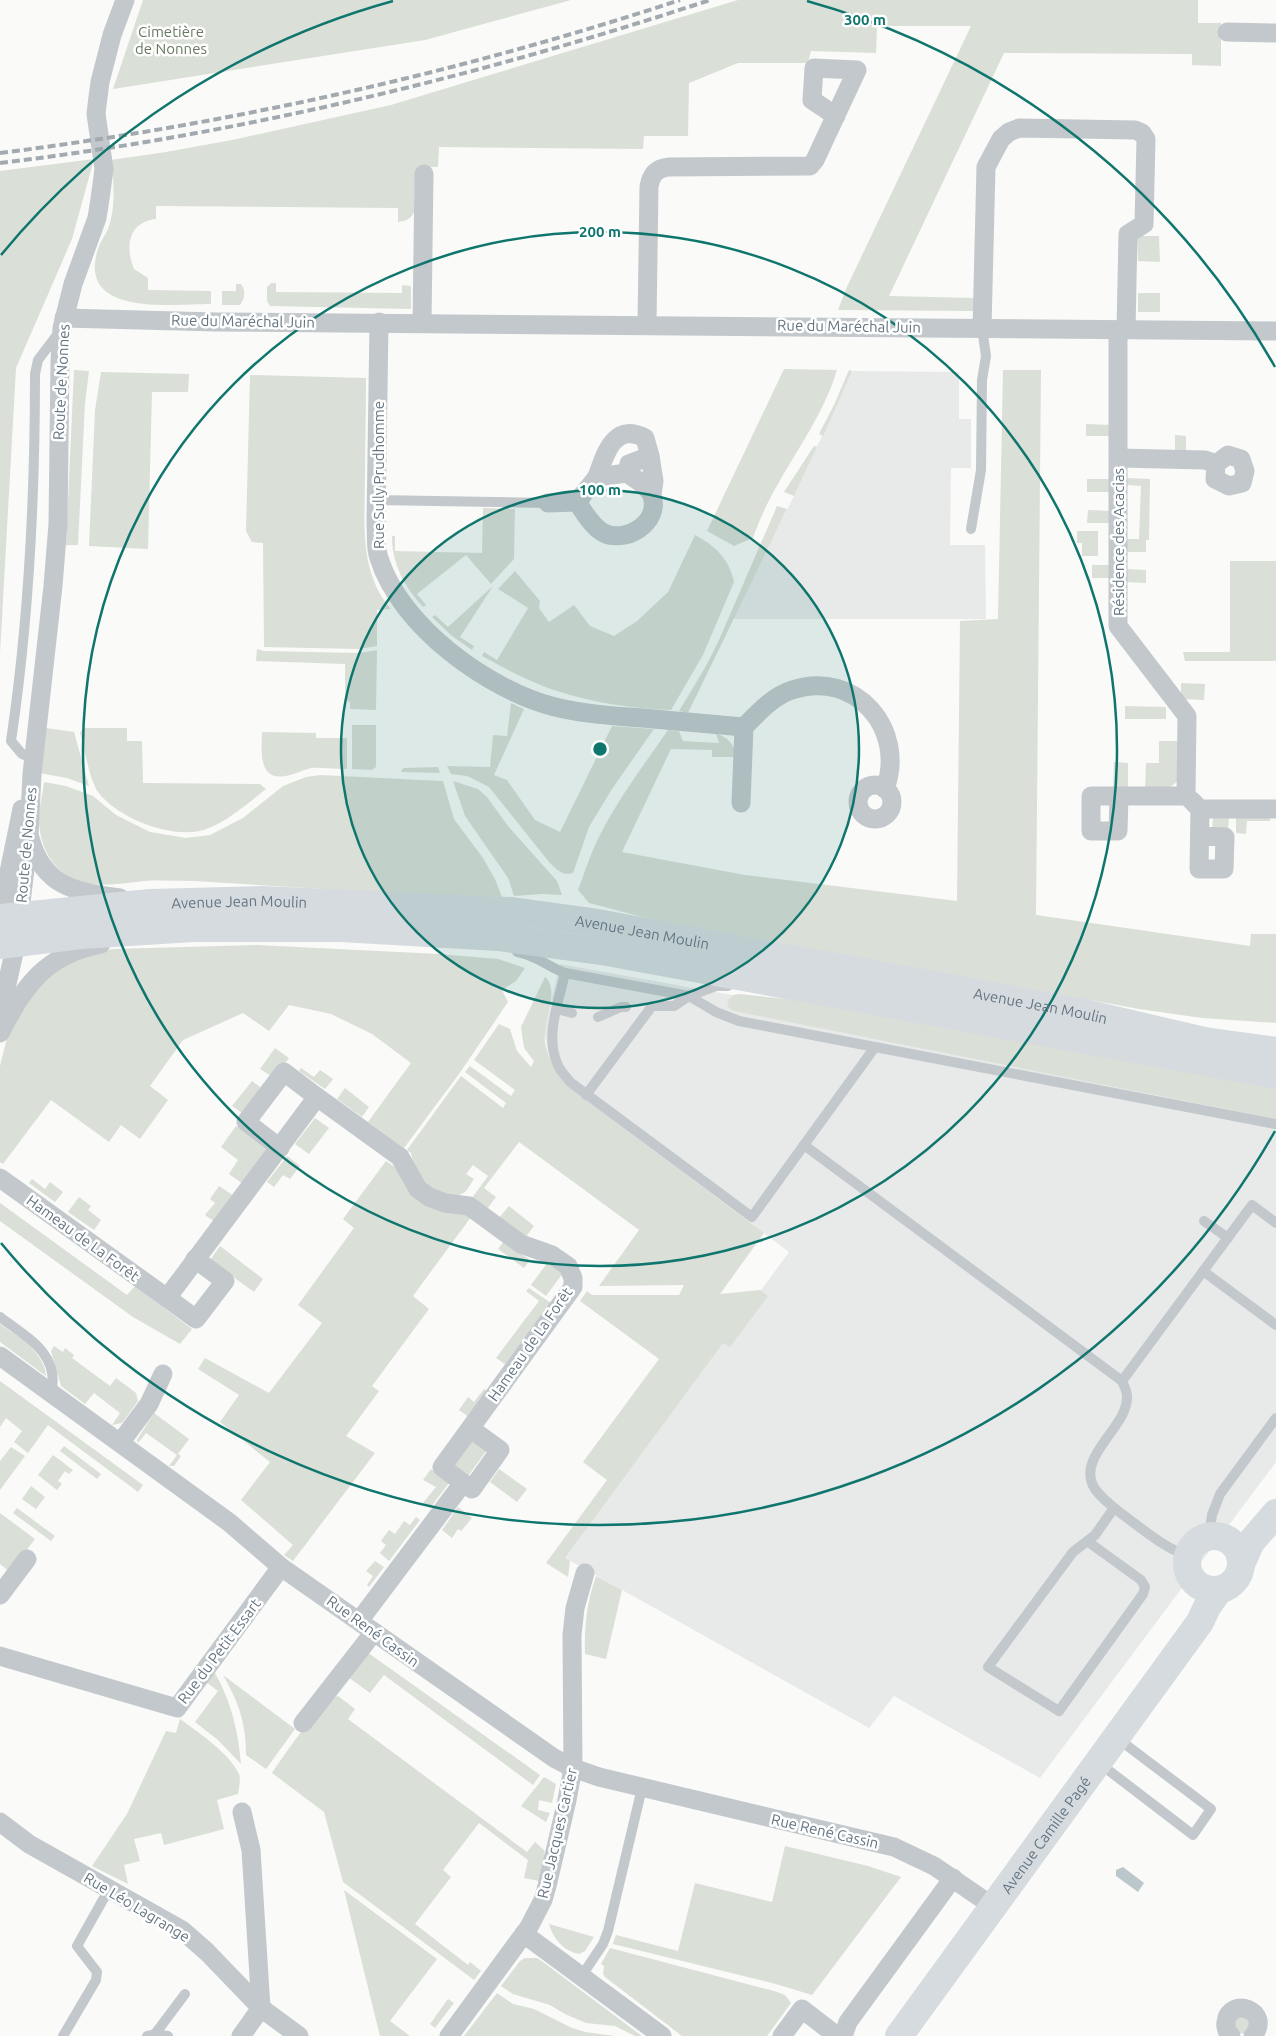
<svg xmlns="http://www.w3.org/2000/svg" width="1276" height="2036" viewBox="0 0 1276 2036" font-family="Ubuntu,sans-serif">
<rect width="100%" height="100%" fill="#fafaf8"/>
<!-- built -->
<g fill="#e8e9e9">
<path d="M852,371L959,372V419H971V468H951L950,545H985L986,619H732L794,496Z"/>
<path d="M560,964L1276,1093V1462L1040,1778L894,1696L869,1728L565,1558L789,1252L566,1085L548,1053L544,1032Z"/>
</g>
<!-- green -->
<g fill="#dadfd7">
<path d="M143,0H571L425,40L113,89Z"/>
<path d="M738,0H1198V23H1221V66L1192,65V54L1004,53L889,296L975,298V311L838,310L846,289L971,26H877L876,53L811,51L808,63H738L689,83L688,136H644L643,149L439,147L438,167H430V178L415,179L414,212C411,219 406,221 398,222V208L156,206V219C128,222 125,247 134,269L148,278V290L211,291V304C172,304 76,317 98,249C100,242 105,236 108,229C116,207 114,183 111,160L166,152L232,140L391,105Z"/>
<path d="M94,159L72,239L16,368L0,653V171Z"/>
<path d="M1137,236H1159L1160,262L1138,261Z"/>
<path d="M271,283H276V292L402,293V285L411,286V309L270,306L267,301V287Z"/>
<path d="M236,284H241C246,290 245,299 240,305H222V291H236Z"/>
<rect x="1138" y="293" width="22" height="19"/>
<path d="M784,369L837,370C819,430 773,478 753,538L734,546L707,531Z"/>
<path d="M74,370L89,371L85,403L78,545H66Z"/>
<path d="M849,370L852,371L823,436L819,434L834,405Z"/>
<path d="M1003,370H1041L1036,915L1250,946L1251,934H1276V1023L1202,1018L1139,1009L650,919L589,903L578,890C584,874 589,858 596,843C615,803 643,766 668,730L679,731L683,741L719,743L716,733C728,738 735,744 736,757H712V750L671,749L622,852L745,875L957,901L960,621L998,619Z"/>
<path d="M101,372L189,374L188,392H152L148,549L89,546L95,410Z"/>
<path d="M250,375L366,378C366,410 365,442 365,474C365,520 358,571 391,609L377,610V646L359,649L264,647L263,543L252,542L246,531Z"/>
<path d="M1086,424L1111,425V436H1086Z"/>
<path d="M1175,435L1186,436V452H1175Z"/>
<path d="M814,446L817,447L794,496L784,492Z"/>
<path d="M1127,478L1150,479L1149,540H1146V552H1126V539H1139L1141,486L1127,485Z"/>
<path d="M1087,479H1111L1110,492H1087Z"/>
<path d="M777,506L787,509L688,713L679,711L706,666L719,640Z"/>
<path d="M483,508L515,509L514,559L491,584L466,555L417,594L426,605L423,607C404,586 392,564 392,536H395V551L482,553Z"/>
<path d="M1088,510L1111,511V523H1087Z"/>
<path d="M1077,531H1098V556H1082V543H1077Z"/>
<path d="M695,535C716,546 729,559 734,582L703,655L671,710C629,709 577,700 538,684C519,676 500,666 482,656L484,652L497,660L528,608L498,589L515,571L540,601L539,608L549,622L574,605L590,626L614,636L637,621L668,592Z"/>
<path d="M1230,561H1276V661H1185L1183,652H1230Z"/>
<rect x="1092" y="565" width="18" height="13"/>
<path d="M1126,569L1146,570V583L1126,582Z"/>
<path d="M493,586L460,637L474,646L472,650L452,636L432,617L435,615L448,627Z"/>
<path d="M257,649L264,651L358,653L377,650L376,710L350,709V702L345,700V664L256,661Z"/>
<path d="M1181,683L1205,684L1204,700L1181,699Z"/>
<path d="M511,703L524,709L494,775L507,780L535,820L560,832L612,726L654,729L612,789L589,827L573,873C563,877 556,869 549,862L489,787L467,776L451,774L447,766L490,767L493,735L507,736Z"/>
<path d="M1125,706L1166,707V719H1125Z"/>
<path d="M352,725H376V767L372,770L352,769Z"/>
<path d="M46,728L74,732L89,786L67,778L39,773Z"/>
<path d="M83,728H127V741H142L143,783L260,784L266,789C248,803 230,819 209,828C177,842 118,819 98,792C89,779 85,749 80,733Z"/>
<path d="M262,732L316,733V738H347V769C335,769 322,767 311,768C302,770 294,775 285,776C257,781 262,748 262,732Z"/>
<path d="M1159,741H1180L1178,781L1170,787L1145,789L1146,763H1159Z"/>
<path d="M1114,762L1128,763V789H1113Z"/>
<path d="M438,767L440,773L401,772L403,768Z"/>
<path d="M321,775L443,781L454,819L483,858L495,879L502,897L389,893L194,881C177,881 161,880 144,881C127,883 108,886 91,884C58,880 39,851 39,819C39,807 43,794 44,782L66,786L93,796L116,815L150,832L186,838L210,835L243,818L283,786L306,777Z"/>
<path d="M453,781L478,789L487,797L508,826L557,881L562,895L542,894L514,896L508,878L465,816Z"/>
<path d="M1213,817H1229L1228,833L1212,832Z"/>
<path d="M1236,817L1270,818V821H1247L1246,834L1236,833Z"/>
<path d="M257,945L439,954L498,959L525,968L516,981L502,990L508,1002L459,1074L404,1148L368,1122L411,1063L372,1034L331,1014L289,1005L269,1031L243,1013L183,1040L150,1086L168,1100L140,1139L121,1125L109,1142L51,1100L3,1164L0,1162V1066L8,1034L35,992L47,978L60,967L92,953L113,949Z"/>
<path d="M545,977C561,990 542,1022 545,1043C548,1059 557,1072 566,1085L764,1233L720,1294L760,1290L768,1296L730,1347L723,1343L565,1558L570,1561L568,1577L546,1563L607,1480L583,1462L659,1359L580,1301L587,1291L592,1295H679L684,1285L599,1286L639,1230L519,1142L484,1188L496,1197L487,1209L472,1198L488,1176L473,1165L466,1174L474,1179C471,1183 468,1189 465,1192C453,1201 435,1193 426,1184C418,1177 413,1163 411,1153L407,1150L461,1076L503,1108L506,1103L465,1072L470,1066L511,1096L515,1090L474,1060L499,1024L510,1029L517,1051L531,1067L534,1061L524,1048L521,1027Z"/>
<path d="M740,994L859,1007L1276,1086V1119L734,1011L729,1008L727,1002L733,995Z"/>
<path d="M275,1048L289,1058L274,1078L260,1069Z"/>
<path d="M301,1068L314,1077L320,1070L333,1079L325,1089L299,1071Z"/>
<path d="M252,1081L264,1090L245,1115L232,1106Z"/>
<path d="M345,1088L369,1107L362,1117L337,1099Z"/>
<path d="M315,1118L329,1128L309,1154L295,1144Z"/>
<path d="M236,1126L268,1151L243,1184L229,1174L238,1160L221,1147Z"/>
<path d="M287,1156L300,1166L290,1179L283,1175L274,1187L267,1182Z"/>
<path d="M386,1161L471,1217L413,1296L429,1309L372,1386L379,1391L346,1436L375,1453L293,1561L284,1555L293,1545L241,1500L270,1462L220,1422L239,1395L198,1369L205,1358L269,1393L322,1323L298,1305L354,1228L343,1219Z"/>
<path d="M32,1179L45,1189L50,1182L63,1192L55,1202L29,1183Z"/>
<path d="M219,1186L234,1196L215,1222L205,1215L215,1203L210,1199Z"/>
<path d="M79,1197L91,1206L88,1210L101,1220L94,1230L68,1212Z"/>
<path d="M0,1203L127,1295L135,1286L192,1329L180,1344L133,1317L0,1221Z"/>
<path d="M509,1206L534,1226L525,1238L499,1218Z"/>
<path d="M504,1241L530,1260L524,1268L498,1249Z"/>
<path d="M220,1246L263,1279L254,1292L210,1260Z"/>
<path d="M548,1262L563,1273L546,1296L531,1285Z"/>
<path d="M529,1288L551,1303L505,1364L496,1358L539,1301L526,1291Z"/>
<path d="M0,1324C18,1337 44,1351 46,1376L0,1342Z"/>
<path d="M54,1346L63,1352L65,1348L74,1355L72,1358L110,1386L116,1378L136,1393L138,1401L122,1423L112,1425L120,1413L94,1393L85,1404L61,1386L51,1351Z"/>
<path d="M0,1381L143,1485L138,1492L48,1425L28,1453L14,1442L22,1431L6,1418L0,1427Z"/>
<path d="M484,1389L489,1392L470,1418L459,1410L468,1397L474,1402Z"/>
<path d="M154,1413L189,1439L178,1454L181,1456L174,1466H169L177,1455L146,1433L138,1443L137,1440Z"/>
<path d="M473,1439L487,1450L468,1476L454,1465Z"/>
<path d="M64,1446L101,1474L97,1479L60,1451Z"/>
<path d="M11,1447L25,1456L0,1490V1461Z"/>
<path d="M53,1455L73,1470L69,1474L65,1471L58,1481L62,1484L57,1490L38,1475Z"/>
<path d="M431,1469L449,1483L430,1508L423,1503L436,1487L423,1480Z"/>
<path d="M499,1469L527,1489L517,1502L490,1482Z"/>
<path d="M31,1486L45,1497L36,1509L22,1499Z"/>
<path d="M458,1507L472,1518L461,1531L458,1529L452,1538L442,1530Z"/>
<path d="M17,1508L55,1536L51,1541L13,1513Z"/>
<path d="M0,1513L35,1539L10,1572L0,1564Z"/>
<path d="M416,1517L420,1520L389,1561L380,1553L386,1545L381,1541L389,1530L395,1534L404,1521L410,1525Z"/>
<path d="M375,1561L384,1567L369,1587L367,1585L373,1576L366,1571Z"/>
<path d="M596,1576L622,1590L606,1659L585,1654C584,1626 587,1602 596,1576Z"/>
<path d="M367,1652L540,1775L533,1785L384,1675L370,1693L348,1677Z"/>
<path d="M214,1671C231,1701 238,1730 241,1764L218,1740L195,1722L218,1691L206,1682Z"/>
<path d="M223,1675L295,1729L266,1769L246,1755C246,1723 239,1703 223,1675Z"/>
<path d="M338,1696L355,1709L348,1719L527,1852L535,1842L544,1850L545,1858L539,1881L524,1878L528,1860L479,1823L443,1870L451,1877L415,1924L468,1965L470,1962L481,1971L474,1980L343,1882L324,1812L272,1773C284,1756 320,1701 338,1696Z"/>
<path d="M180,1719C198,1732 230,1754 239,1774C241,1779 239,1788 238,1794L217,1800L224,1829L164,1845L161,1833L134,1839L140,1861L124,1865L128,1884L92,1866L127,1814L166,1731L176,1733Z"/>
<path d="M544,1777L556,1784L552,1803L539,1800L538,1810L550,1813L546,1822L521,1806Z"/>
<path d="M785,1846L868,1866L901,1877L812,1995L776,1984L613,1944L616,1935L678,1951L695,1883L772,1902Z"/>
<path d="M344,1890L437,1959L390,2021L410,2036H380Z"/>
<path d="M549,1924L594,1937L585,1951L579,1954C564,1951 553,1939 549,1924Z"/>
<path d="M610,1948L774,1991L785,1995L791,2003L767,2036H682L605,1977L603,1974L604,1966L601,1964Z"/>
<path d="M525,1958H537L543,1962L642,2036H635L615,2026L586,2023L565,2014L550,2005L513,1994L501,1986L520,1961Z"/>
<path d="M497,1993L513,2004L534,2009L572,2028L585,2032L615,2036H464Z"/>
<path d="M448,1999L454,2003L435,2028L430,2024Z"/>
<path d="M1238,2015L1251,2020L1245,2034L1238,2033L1233,2020Z"/>
</g>
<!-- water -->
<path fill="#bbc7cb" d="M1123,1867L1144,1883L1138,1892L1116,1876V1870Z"/>
<g fill="none" stroke-linecap="round" stroke-linejoin="round">
<!-- lane -->
<g stroke="#c3c8cc" stroke-width="10">
<path d="M376,500L548,503"/>
<path d="M971,529L981,470L982,380L986,356L982,328"/>
<path d="M33,759L22,754L11,741C29,620 35,497 35,374L38,360L60,331"/>
<path d="M517,952C534,954 549,967 565,973L689,996L716,1012L739,1021L875,1047L804,1145L1122,1381L1252,1205L1276,1223"/>
<path d="M565,973C559,1001 545,1035 557,1063C559,1070 566,1076 570,1082L752,1217L804,1145"/>
<path d="M557,1009L572,1013"/>
<path d="M598,1017L621,1007H626"/>
<path d="M875,1047L1275,1124"/>
<path d="M586,1095L652,1006H674L689,996L716,986H728"/>
<path d="M1204,1221L1228,1238"/>
<path d="M1203,1271L1276,1325"/>
<path d="M0,1317C26,1337 61,1354 51,1393"/>
<path d="M1122,1381C1124,1386 1127,1391 1127,1396C1129,1427 1074,1457 1095,1489C1103,1500 1115,1509 1126,1517C1146,1532 1164,1547 1187,1556"/>
<path d="M1209,1536L1212,1515L1220,1494L1276,1418"/>
<path d="M1087,1541L1141,1580L1145,1587L1143,1594L1059,1711L988,1667L1073,1552L1095,1535L1114,1508"/>
<path d="M1099,1763L1193,1835L1211,1809L1117,1738"/>
<path d="M581,1977L603,1944L608,1931L642,1788"/>
<path d="M155,2034L185,1994"/>
<path d="M63,2036L96,1980L97,1972L77,1946L109,1889"/>
<path d="M147,2036L155,2034L168,2036"/>
</g>
<!-- street -->
<g stroke="#c3c8cc" stroke-width="19">
<path d="M1227,32L1276,33"/>
<path d="M64,318L216,322L1276,331"/>
<path d="M379,322L376,524C377,535 375,548 379,558C400,626 488,690 555,707C584,714 613,716 642,718C676,721 710,724 744,727"/>
<path d="M422,322L424,174"/>
<path d="M647,324L649,187C651,174 657,168 669,167L810,166L815,160L857,70L814,68L812,100L836,116"/>
<path d="M982,328L986,167L1001,139L1009,132L1019,128L1135,130L1142,133L1146,139L1144,224L1128,234L1126,330"/>
<path d="M1118,330V626L1187,716L1186,796H1091V831H1118L1119,796"/>
<path d="M650,456L654,481L652,495"/>
<path d="M1119,458L1205,460L1216,464L1228,455L1241,459L1245,471L1242,483L1229,486L1215,479L1216,464"/>
<path d="M597,477C605,454 614,422 645,438L650,456L629,464L627,473"/>
<path d="M548,503L577,502C584,512 591,525 602,532C624,545 661,523 652,496C649,486 635,479 627,473L597,477L577,502"/>
<circle cx="875" cy="802" r="17"/>
<path d="M1191,800L1200,809H1276"/>
<path d="M741,803L744,727C758,713 773,696 792,690C855,669 907,729 885,789"/>
<path d="M1200,836L1225,837L1224,869H1199L1200,809"/>
<path d="M30,838C43,887 76,892 120,898"/>
<path d="M0,916L22,809"/>
<path d="M0,1015L16,944L29,835L32,774L53,586L58,524L60,361L62,328L73,284L97,218L100,199L104,169L96,114L97,105L100,82L112,35L125,0"/>
<path d="M0,1033C25,985 45,955 101,944"/>
<path d="M280,1148L246,1122L284,1072L317,1097"/>
<path d="M0,1178L167,1298L317,1097L400,1157L418,1189L429,1197L445,1203L469,1206L521,1244L552,1255L568,1266L573,1278V1287L442,1467L463,1483L359,1621"/>
<path d="M167,1298L196,1319L225,1281L195,1259"/>
<path d="M0,1356L230,1523L281,1567L554,1758L573,1768L599,1777L894,1847L934,1866L994,1907"/>
<path d="M120,1443L149,1404L163,1374"/>
<path d="M463,1483L472,1489L500,1450L471,1429"/>
<path d="M0,1595L27,1559"/>
<path d="M0,1656L177,1708L281,1567"/>
<path d="M303,1723L374,1632"/>
<path d="M0,1822L29,1844L182,1930L207,1952L261,2008L299,2036"/>
<path d="M524,1934L662,2036"/>
<path d="M241,2036L261,2008L251,1850L242,1812"/>
<path d="M449,2036L529,1927L543,1900L547,1886L567,1800L573,1768L572,1635L575,1608L585,1573"/>
<path d="M782,2036L802,2009L837,2036"/>
<path d="M843,2036L848,2022L953,1878"/>
<path d="M1231,2036C1227,2032 1225,2028 1226,2022C1229,1996 1273,2010 1253,2036"/>
</g>
<!-- primary -->
<g stroke="#d6dbdf" stroke-width="28">
<path id="s1" d="M0,918L150,903L262,900L512,911L592,922L1080,1012L1204,1041L1276,1051"/>
<path d="M0,945L81,935L193,928H341L498,937L607,952L1276,1075"/>
<circle cx="1214" cy="1563" r="27"/>
<path d="M1242,1562L1251,1542L1276,1513"/>
<path id="s2" d="M899,2036L1200,1622L1207,1607L1219,1590"/>
</g>
<!-- rail -->
<g stroke="#a2aab0" stroke-width="4" stroke-dasharray="8 4" stroke-linecap="butt">
<path d="M0,153C230,124 459,73 680,0"/>
<path d="M0,163C241,134 480,76 710,0"/>
</g>
</g>
<!-- distance rings -->
<circle cx="600" cy="749" r="259" fill="#0f766e" fill-opacity=".12"/>
<g fill="none" stroke="#0f766e" stroke-width="2.5">
<circle cx="600" cy="749" r="259"/>
<circle cx="600" cy="749" r="517"/>
<path d="M1275 1131A776 776 0 0 1 1 1243M1 255A776 776 0 0 1 393 1M807 1A776 776 0 0 1 1275 367"/>
</g>
<g text-anchor="middle" dominant-baseline="central" stroke-width="5" stroke-linejoin="round" paint-order="stroke">
<!-- park labels -->
<g font-size="15" fill="#687a64" stroke="#fff">
<text x="171" y="31">Cimetière<tspan x="171" dy="17">de Nonnes</tspan></text>
</g>
<!-- street labels -->
<g font-size="15" fill="#657683" stroke="#fff">
<text transform="translate(243 321) rotate(1)">Rue du Maréchal Juin</text>
<text transform="translate(849 326) rotate(1)">Rue du Maréchal Juin</text>
<text transform="translate(61 382) rotate(-87)">Route de Nonnes</text>
<text transform="translate(378 475) rotate(-90)">Rue Sully Prudhomme</text>
<text transform="translate(1118 542) rotate(-90)">Résidence des Acacias</text>
<text transform="translate(26 845) rotate(-85)">Route de Nonnes</text>
<text stroke="none"><textPath href="#s1" startOffset="240">Avenue Jean Moulin</textPath></text>
<text stroke="none"><textPath href="#s1" startOffset="645">Avenue Jean Moulin</textPath></text>
<text stroke="none"><textPath href="#s1" startOffset="1050">Avenue Jean Moulin</textPath></text>
<text transform="translate(83 1238) rotate(36)">Hameau de La Forêt</text>
<text transform="translate(530 1344) rotate(-55)">Hameau de La Forêt</text>
<text transform="translate(373 1631) rotate(36)">Rue René Cassin</text>
<text transform="translate(219 1651) rotate(-53)">Rue du Petit Essart</text>
<text transform="translate(825 1831) rotate(13)">Rue René Cassin</text>
<text transform="translate(557 1833) rotate(-77)">Rue Jacques Cartier</text>
<text stroke="none"><textPath href="#s2" startOffset="249">Avenue Camille Pagé</textPath></text>
<text transform="translate(137 1907) rotate(31)">Rue Léo Lagrange</text>
</g>
</g>
<circle cx="600" cy="749" r="8" fill="#0f766e" stroke="#fff" stroke-width="2.5"/>
<g font-size="15" text-anchor="middle" font-weight="bold" fill="#0f766e" stroke="#fff" stroke-width="5" stroke-linejoin="round" paint-order="stroke">
<text x="865" y="25">300 m</text>
<text x="600" y="237">200 m</text>
<text x="600" y="495">100 m</text>
</g>
</svg>
